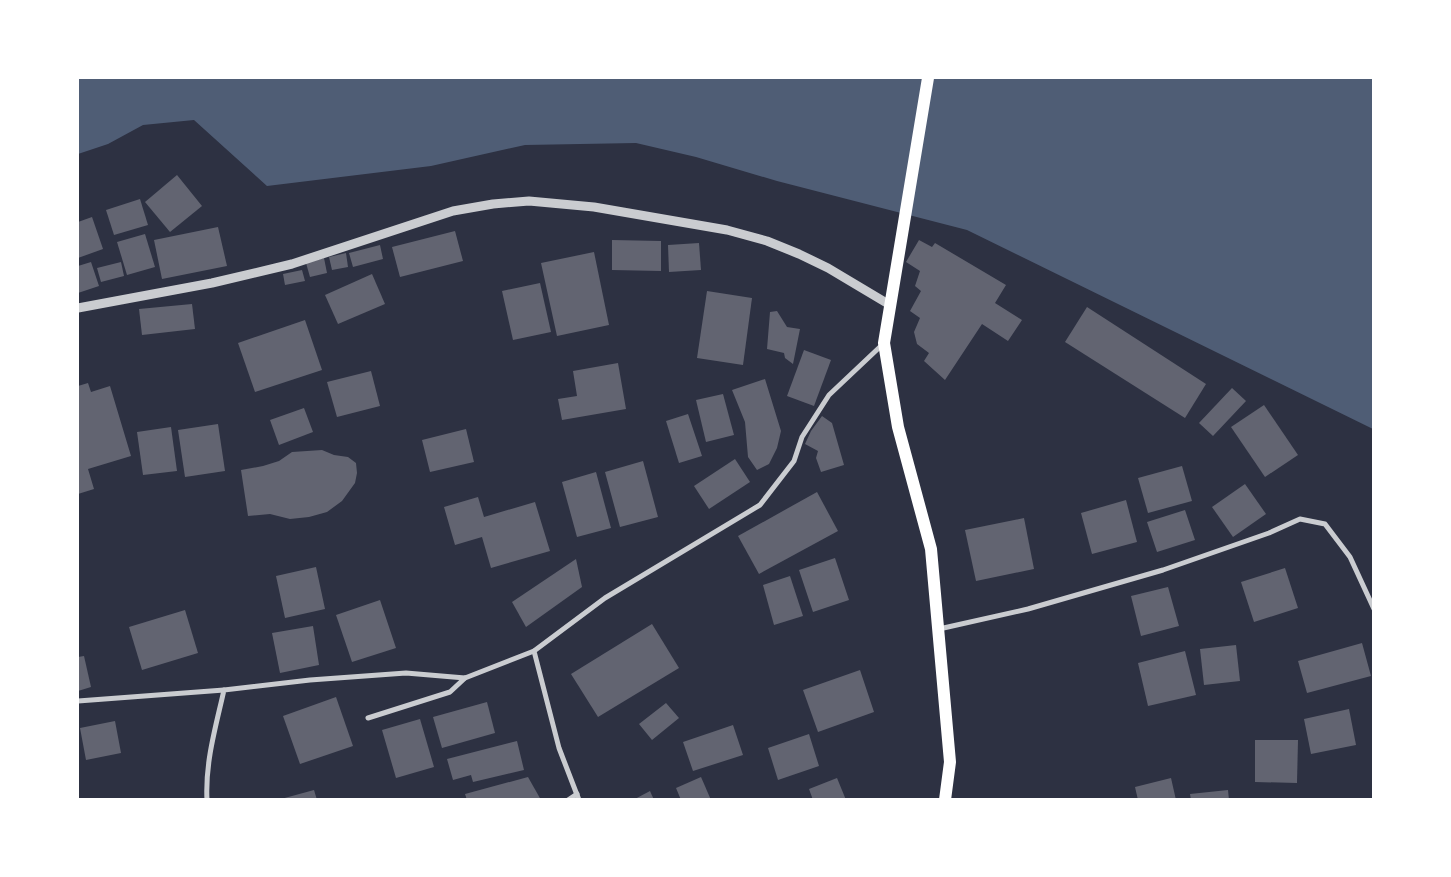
<svg xmlns="http://www.w3.org/2000/svg" width="1451" height="877" viewBox="0 0 1451 877" font-family="Barlow,sans-serif">
<rect width="100%" height="100%" fill="#2d3142"/>
<!-- water -->
<path fill="#4f5d75" d="M78,78H1373V429L967,230L777,181L696,157L636,143L525,145L431,166L267,186L194,120L143,125L108,144L78,154Z"/>
<!-- building -->
<g fill="#626471">
<path d="M177,175L202,206L170,232L145,202Z"/>
<path d="M140,199L148,225L114,235L106,210Z"/>
<path d="M92,217L103,249L78,258V222Z"/>
<path d="M218,227L227,266L162,279L154,240Z"/>
<path d="M455,231L463,261L400,277L392,247Z"/>
<path d="M145,234L155,267L127,275L117,242Z"/>
<path d="M612,240L661,241V271L612,270Z"/>
<path d="M919,240L932,247L935,243L1006,285L995,303L1022,320L1008,341L982,324L945,380L924,361L929,353L917,344L914,332L920,318L910,311L921,291L915,286L920,271L906,262Z"/>
<path d="M699,243L701,270L669,272L668,245Z"/>
<path d="M380,245L383,259L353,267L349,253Z"/>
<path d="M594,252L609,325L557,336L541,263Z"/>
<path d="M346,253L348,267L332,270L329,257Z"/>
<path d="M324,258L327,273L310,277L306,263Z"/>
<path d="M91,262L99,286L78,293V266Z"/>
<path d="M121,262L124,276L101,282L97,268Z"/>
<path d="M302,270L305,281L285,285L283,274Z"/>
<path d="M372,274L385,304L338,324L325,295Z"/>
<path d="M540,283L551,332L513,340L502,291Z"/>
<path d="M707,291L752,298L743,365L697,358Z"/>
<path d="M192,304L195,329L142,335L139,309Z"/>
<path d="M1087,307L1206,384L1185,418L1065,342Z"/>
<path d="M777,311L787,327L800,329L793,364L785,358L784,353L767,349L770,312Z"/>
<path d="M305,320L322,370L255,392L238,343Z"/>
<path d="M804,350L831,360L814,406L787,396Z"/>
<path d="M618,363L626,409L562,420L558,399L577,396L573,371Z"/>
<path d="M371,371L380,406L337,417L327,382Z"/>
<path d="M765,379L781,431L777,448L769,464L757,470L748,457L745,422L732,390Z"/>
<path d="M88,383L91,392L110,386L131,456L88,469L94,489L78,494V386Z"/>
<path d="M1232,388L1246,401L1213,436L1199,423Z"/>
<path d="M723,394L734,435L706,442L696,400Z"/>
<path d="M1264,405L1298,455L1265,477L1231,427Z"/>
<path d="M304,408L313,432L279,445L270,420Z"/>
<path d="M688,414L702,456L679,463L666,421Z"/>
<path d="M822,416L832,423L844,465L821,472L816,458L818,451L805,444L811,431Z"/>
<path d="M218,424L225,471L185,477L178,430Z"/>
<path d="M171,427L177,471L143,475L137,432Z"/>
<path d="M466,429L474,462L430,472L422,440Z"/>
<path d="M322,450L334,455L348,457L356,463L357,473L355,483L342,501L327,512L309,517L290,519L270,514L248,516L241,470L263,466L279,461L292,452Z"/>
<path d="M735,459L750,482L709,509L694,486Z"/>
<path d="M643,461L658,517L620,527L605,472Z"/>
<path d="M1182,466L1192,501L1148,513L1138,478Z"/>
<path d="M596,472L611,528L577,537L562,482Z"/>
<path d="M1245,484L1266,514L1233,537L1212,507Z"/>
<path d="M817,492L838,531L759,574L738,536Z"/>
<path d="M478,497L484,517L535,502L550,551L491,568L482,537L455,545L444,507Z"/>
<path d="M1126,500L1137,542L1092,554L1081,513Z"/>
<path d="M1185,510L1195,540L1157,552L1147,522Z"/>
<path d="M1024,518L1034,569L976,581L965,530Z"/>
<path d="M835,558L849,600L813,612L799,570Z"/>
<path d="M576,559L582,587L526,627L512,602Z"/>
<path d="M316,567L325,609L285,618L276,576Z"/>
<path d="M1285,568L1298,608L1254,622L1241,582Z"/>
<path d="M790,576L803,616L774,625L763,585Z"/>
<path d="M1168,587L1179,626L1141,636L1131,596Z"/>
<path d="M380,600L396,648L352,662L336,615Z"/>
<path d="M185,610L198,653L142,670L129,627Z"/>
<path d="M652,624L679,668L598,717L571,674Z"/>
<path d="M313,626L319,665L280,673L272,633Z"/>
<path d="M1362,643L1371,676L1307,693L1298,661Z"/>
<path d="M1236,645L1240,681L1204,685L1200,649Z"/>
<path d="M1185,651L1196,695L1148,706L1138,663Z"/>
<path d="M84,656L91,687L78,691V657Z"/>
<path d="M860,670L874,712L818,732L803,690Z"/>
<path d="M336,697L353,746L300,764L283,716Z"/>
<path d="M487,702L495,733L442,748L433,717Z"/>
<path d="M666,703L679,718L652,740L639,724Z"/>
<path d="M1349,709L1356,745L1311,754L1304,719Z"/>
<path d="M420,719L434,767L396,778L382,730Z"/>
<path d="M115,721L121,753L86,760L80,728Z"/>
<path d="M733,725L743,755L693,771L683,742Z"/>
<path d="M809,734L819,766L778,780L768,748Z"/>
<path d="M1255,740H1298L1297,783L1255,782Z"/>
<path d="M517,741L524,770L473,782L471,775L453,780L447,759Z"/>
<path d="M528,777L541,800H467L465,794Z"/>
<path d="M701,777L711,800H681L676,788Z"/>
<path d="M837,778L846,800H813L809,789Z"/>
<path d="M1171,778L1176,800H1138L1135,787Z"/>
<path d="M314,790L317,800H281V799Z"/>
<path d="M1228,790L1229,800H1191L1190,794Z"/>
<path d="M650,791L654,800H633Z"/>
</g>
<g fill="none" stroke-linecap="round" stroke-linejoin="round">
<!-- minor -->
<g stroke="#caccd0" stroke-width="5">
<path d="M939,629L1028,609L1163,570L1269,533L1300,519L1325,524L1350,557L1374,609"/>
<path d="M78,701L224,690"/>
<path d="M368,718L450,692L465,678"/>
<path d="M207,800C205,762 216,726 224,690L310,680L406,673L465,678L534,651"/>
<path d="M568,800L577,794"/>
<path d="M579,800L559,748L534,651L605,598L760,505L794,461L802,437L829,395L883,344"/>
</g>
<!-- tertiary -->
<path stroke="#caccd0" stroke-width="9" d="M78,308L212,283L292,264L453,211L493,204L529,201L594,207L727,230L767,241L799,254L828,268L890,305"/>
<!-- primary -->
<path stroke="#fff" stroke-width="12" d="M928,78L884,343L898,427L931,549L950,762L945,800"/>
</g>
<!-- border -->
<rect width="1451" height="877" fill="none" stroke="#ffffff" stroke-width="158"/>
</svg>
